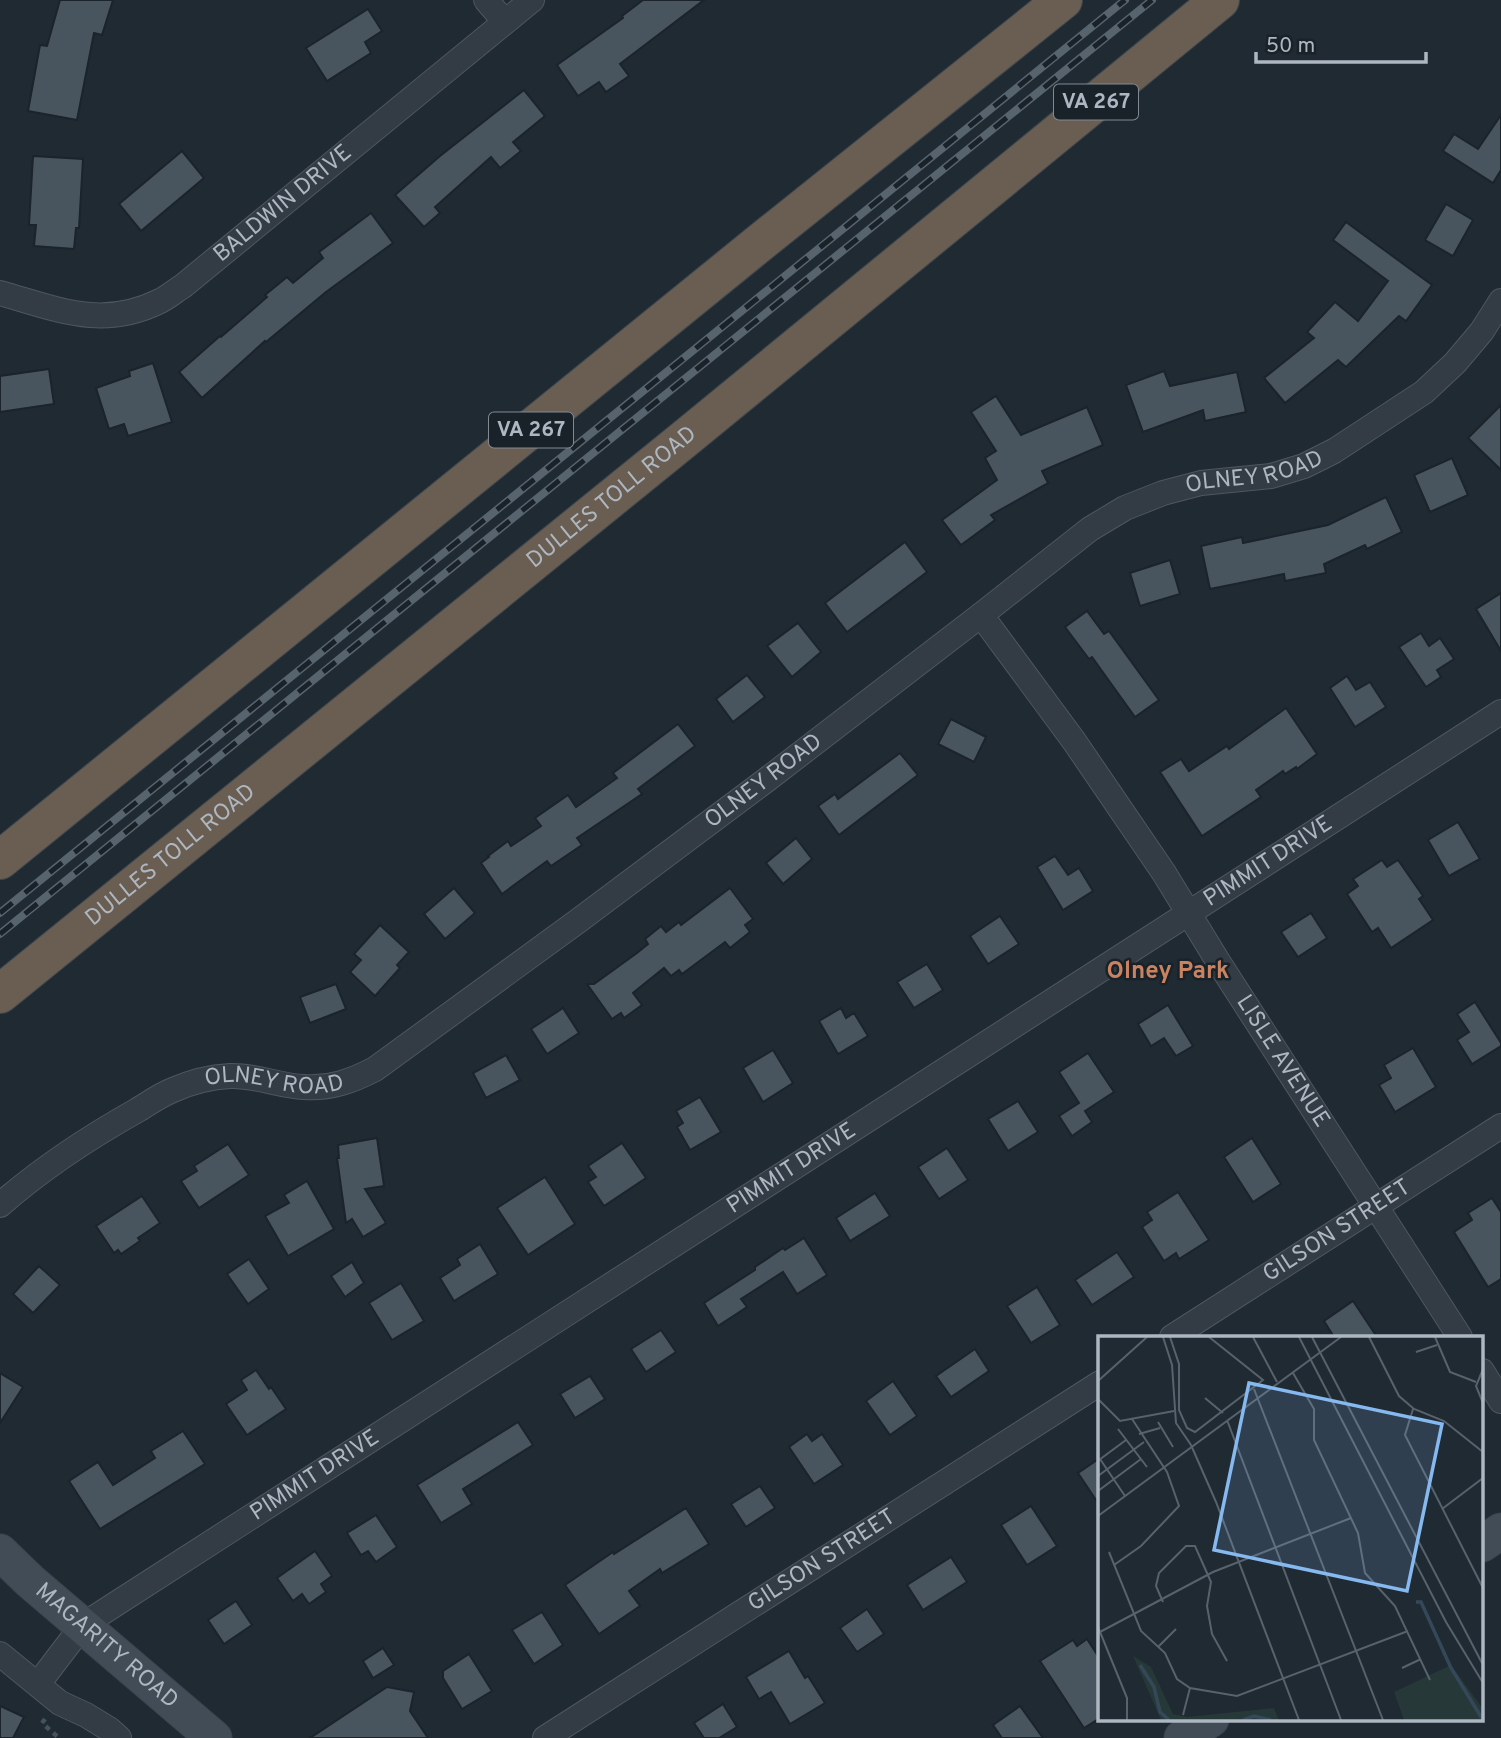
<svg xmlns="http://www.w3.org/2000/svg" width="1501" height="1738" viewBox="0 0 1501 1738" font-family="Overpass,sans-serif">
<rect width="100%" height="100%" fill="#202a33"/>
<!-- building -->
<g fill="#48555f" stroke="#1b232b" stroke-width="2">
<path d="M60,0H113L102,35L94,33L77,120L28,111L40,45L47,46Z"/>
<path d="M643,0H704L620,64L629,76L606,92L599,82L578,96L557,65L623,18L622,16Z"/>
<path d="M368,9L382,31L365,42L371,53L327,81L306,48Z"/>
<path d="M524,90L545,116L513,142L521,151L500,168L491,157L435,207L440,213L424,227L395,195L440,156Z"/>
<path d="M1501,115V170L1493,183L1443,151L1454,134L1478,149Z"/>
<path d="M182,151L204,178L141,231L119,204Z"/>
<path d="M33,156L83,159L79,228H76L74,249L34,246L36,225H29Z"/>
<path d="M1446,204L1473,220L1453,256L1425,240Z"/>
<path d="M371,213L393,243L326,292L266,342L265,341L202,398L179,372L220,336L221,337L267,297L265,295L287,277L293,283L323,258L319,252Z"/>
<path d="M1346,222L1432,285L1406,321L1399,316L1346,367L1338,360L1285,403L1264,378L1314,338L1307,332L1335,302L1358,321L1388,281L1333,240Z"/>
<path d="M153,363L172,422L128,436L124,424L109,429L96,388L130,376L129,371Z"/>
<path d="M49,369L54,404L0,412V376Z"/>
<path d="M1164,371L1170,386L1237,372L1246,412L1205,421L1203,410L1143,432L1126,385Z"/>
<path d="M996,396L1021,435L1087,407L1103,445L1042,471L1048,483L991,515L995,520L961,545L942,520L997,480L985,458L996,451L971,412Z"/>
<path d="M1501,405V470L1468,438Z"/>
<path d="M1452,458L1468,495L1430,512L1414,475Z"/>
<path d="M1386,497L1402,532L1367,549L1365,545L1324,564L1326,573L1285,581L1284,574L1210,589L1201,546L1242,537L1243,543L1328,525Z"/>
<path d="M905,542L927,572L847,632L825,603Z"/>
<path d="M1170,560L1180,594L1140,606L1130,573Z"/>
<path d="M1501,593V651L1476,609Z"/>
<path d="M1087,611L1104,634L1109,631L1159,700L1135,717L1092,657L1089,659L1065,627Z"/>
<path d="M798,623L821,652L792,677L767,646Z"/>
<path d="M1421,633L1429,646L1440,638L1454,659L1437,670L1441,677L1426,687L1399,647Z"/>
<path d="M747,675L765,697L733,722L716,699Z"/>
<path d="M1347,676L1356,690L1370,682L1386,707L1355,727L1330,688Z"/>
<path d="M1286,708L1317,754L1297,769L1296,767L1285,774L1283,771L1256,790L1261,797L1202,836L1160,772L1181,759L1189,771L1227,746L1229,749Z"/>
<path d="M951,719L986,737L974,762L938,744Z"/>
<path d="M678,724L695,746L638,789L642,794L577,838L582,845L551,866L547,861L502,894L481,863L489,857L488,856L508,841L511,846L541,826L535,818L568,795L576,807L617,778L613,773Z"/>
<path d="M900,753L918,775L839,835L818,806L835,794L838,799Z"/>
<path d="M1458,822L1480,859L1449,876L1428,840Z"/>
<path d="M796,838L812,859L783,884L766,863Z"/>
<path d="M1055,856L1068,875L1079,868L1093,891L1063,910L1037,867Z"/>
<path d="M1382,860L1387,867L1398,860L1423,896L1419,899L1433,920L1391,948L1378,928L1372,932L1347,894L1358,886L1353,879Z"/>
<path d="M454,888L475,913L445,939L424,914Z"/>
<path d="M730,888L753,919L745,925L750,932L730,948L725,942L682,974L679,970L671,976L664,968L633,993L642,1005L624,1018L621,1013L612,1019L587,984H594L637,953L648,944L645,939L661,926L666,932L679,922L681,925Z"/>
<path d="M1311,913L1327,938L1298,957L1281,932Z"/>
<path d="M1000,916L1019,944L988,964L970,936Z"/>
<path d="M380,925L409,952L397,965L400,968L375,996L350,972L361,960L354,954Z"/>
<path d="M927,964L943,990L914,1008L897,982Z"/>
<path d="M336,984L346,1009L310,1023L300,997Z"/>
<path d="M1475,1002L1501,1043V1046L1472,1064L1457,1040L1469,1032L1457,1014Z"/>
<path d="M1168,1005L1193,1046L1176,1056L1164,1038L1151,1046L1138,1024Z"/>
<path d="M563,1008L579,1033L547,1054L531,1029Z"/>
<path d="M841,1008L846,1018L854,1013L868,1036L838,1054L819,1021Z"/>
<path d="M1413,1048L1436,1087L1395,1112L1379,1085L1391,1078L1384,1065Z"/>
<path d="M773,1050L793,1083L763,1102L743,1068Z"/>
<path d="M1088,1053L1114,1092L1085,1111L1092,1122L1072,1136L1059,1116L1079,1103L1059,1072Z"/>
<path d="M506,1055L520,1080L486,1098L473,1073Z"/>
<path d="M700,1097L721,1132L690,1150L677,1127L683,1123L676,1111Z"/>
<path d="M1018,1101L1038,1132L1008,1151L988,1119Z"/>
<path d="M377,1138L384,1186L365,1189L386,1223L363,1237L352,1219L346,1223L337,1158H339L338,1145Z"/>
<path d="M1252,1138L1281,1184L1253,1202L1224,1157Z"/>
<path d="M622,1143L646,1178L604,1206L588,1182L596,1177L588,1166Z"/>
<path d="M228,1144L249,1175L199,1208L181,1181L197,1171L194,1166Z"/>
<path d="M947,1148L968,1180L939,1199L918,1167Z"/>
<path d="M545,1177L575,1224L528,1255L497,1208Z"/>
<path d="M307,1181L334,1229L288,1256L265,1216L289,1203L284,1195Z"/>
<path d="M1178,1192L1209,1240L1179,1259L1176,1253L1164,1261L1142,1227L1152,1220L1147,1212Z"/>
<path d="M875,1193L890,1216L850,1241L836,1218Z"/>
<path d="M142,1196L160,1223L138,1238L140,1241L121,1254L118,1250L114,1253L96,1226Z"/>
<path d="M1492,1198L1501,1212V1279L1488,1287L1454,1232L1472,1220L1468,1213Z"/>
<path d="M804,1238L827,1275L797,1294L783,1272L741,1299L747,1307L718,1326L704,1303L755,1270V1267L783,1248L785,1250Z"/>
<path d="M480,1244L498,1274L454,1301L440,1278L460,1265L457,1259Z"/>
<path d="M1117,1252L1134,1277L1092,1305L1075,1280Z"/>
<path d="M249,1259L269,1289L248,1304L227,1274Z"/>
<path d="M352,1262L364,1283L345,1297L331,1276Z"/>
<path d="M39,1266L60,1285L33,1313L13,1294Z"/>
<path d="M401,1283L424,1321L392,1340L369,1303Z"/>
<path d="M1037,1287L1060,1325L1031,1343L1007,1306Z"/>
<path d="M1353,1301L1377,1337H1334L1324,1321Z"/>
<path d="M661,1330L676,1352L646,1372L631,1349Z"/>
<path d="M975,1349L989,1371L951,1397L936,1376Z"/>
<path d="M256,1370L269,1389L271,1387L286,1409L247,1435L226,1404L247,1390L241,1380Z"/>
<path d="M0,1373L23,1387L0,1423Z"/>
<path d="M590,1376L605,1399L575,1418L560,1394Z"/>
<path d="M893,1381L917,1416L890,1435L866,1401Z"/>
<path d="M518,1422L533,1445L463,1489L472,1504L441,1523L417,1485Z"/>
<path d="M183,1431L205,1464L100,1529L69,1481L98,1462L113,1485L155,1458L151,1451Z"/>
<path d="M807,1434L812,1441L822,1434L843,1465L814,1484L789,1447Z"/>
<path d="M1100,1458V1506L1078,1473Z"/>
<path d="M760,1486L775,1508L746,1527L731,1504Z"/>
<path d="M1031,1506L1057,1546L1027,1565L1001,1525Z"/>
<path d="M686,1508L709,1544L662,1573L660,1569L629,1591L640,1606L599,1634L565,1585L613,1552L614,1554Z"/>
<path d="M376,1515L397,1547L376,1562L368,1551L361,1555L347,1533Z"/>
<path d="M315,1551L332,1576L321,1584L326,1592L309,1604L302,1594L293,1601L277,1578Z"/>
<path d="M951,1557L967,1582L923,1610L907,1585Z"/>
<path d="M236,1601L252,1625L224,1644L208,1620Z"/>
<path d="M867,1609L884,1634L857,1652L840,1628Z"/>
<path d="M542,1612L563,1645L534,1664L512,1630Z"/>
<path d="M1087,1639L1100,1659V1718L1084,1728L1040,1661L1073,1640L1077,1646Z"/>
<path d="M383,1648L394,1665L373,1678L363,1661Z"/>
<path d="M789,1651L805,1678L808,1676L825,1703L790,1724L771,1692L759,1699L746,1677Z"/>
<path d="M469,1654L492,1691L462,1709L443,1678V1671Z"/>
<path d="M387,1687L414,1692L410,1711L428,1738H310Z"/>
<path d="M723,1704L737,1727L719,1738H704L694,1723Z"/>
<path d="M0,1706L24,1717L13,1738H0Z"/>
<path d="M1020,1706L1043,1738H1002L993,1725Z"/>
</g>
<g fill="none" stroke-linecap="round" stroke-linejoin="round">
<!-- street casing -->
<g stroke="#4e575f" stroke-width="26">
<g id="street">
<path d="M486,0L505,22"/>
<path id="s1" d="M0,293C57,309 102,330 160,301C168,297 175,291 183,286L532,0"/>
<path id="s2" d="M981,615L1074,741L1164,873L1219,963L1460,1337"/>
<path id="s3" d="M0,1205C41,1169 88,1138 136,1111C148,1104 160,1095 173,1090C191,1082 211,1077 230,1076C256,1075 279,1086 304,1087C330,1089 352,1081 375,1069L578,921L765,781L981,615L1090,529L1125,508L1163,493L1201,483L1271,476L1304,466L1334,451L1424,392L1455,363L1482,331L1501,301"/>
<path id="s4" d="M1172,1337L1501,1126"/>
<path d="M1482,1371L1501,1401"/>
<path d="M0,1654L60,1703L86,1715L109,1729L119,1738"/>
<path id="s5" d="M38,1684L83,1625L1501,712"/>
<path id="s6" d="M545,1738L1100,1383"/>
</g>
</g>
<!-- secondary casing -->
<g stroke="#3d454e" stroke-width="37">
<g id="secondary">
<path d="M1482,1544L1501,1531"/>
<path id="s7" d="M0,1552L30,1581L214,1738"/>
<path d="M1182,1738L1211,1719"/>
</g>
</g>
<!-- highway casing -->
<g stroke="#3e474f" stroke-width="40">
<g id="highway">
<path d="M0,860L762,241L1063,0"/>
<path id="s8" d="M0,994L682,441L1220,0"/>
</g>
</g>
<!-- path -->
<path stroke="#435556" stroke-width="4.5" stroke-dasharray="5 5" stroke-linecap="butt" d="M45,1719L42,1723L59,1738"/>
<!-- street -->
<use href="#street" stroke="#333c44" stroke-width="24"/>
<!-- secondary -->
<use href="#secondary" stroke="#424c57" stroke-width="35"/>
<!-- highway -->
<use href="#highway" stroke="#6a5d51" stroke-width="38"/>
<!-- rail casing -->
<g stroke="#57636d" stroke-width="8">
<g id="rail">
<path d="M0,913L1125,0"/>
<path d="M0,934L1152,0"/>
</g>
</g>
<!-- rail -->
<use href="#rail" stroke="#192129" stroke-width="5" stroke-dasharray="16" stroke-linecap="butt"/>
</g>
<g text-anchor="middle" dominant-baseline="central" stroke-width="5" stroke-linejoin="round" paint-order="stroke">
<!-- shield labels -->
<g fill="#192129" stroke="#818a93" stroke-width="2">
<rect x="1054" y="84.5" width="84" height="35" rx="5"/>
<rect x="489" y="412.5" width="84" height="35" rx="5"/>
</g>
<g font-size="21" font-weight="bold" fill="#adb7c1">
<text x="1096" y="102">VA 267</text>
<text x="531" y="430">VA 267</text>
</g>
<!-- street labels -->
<g font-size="23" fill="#adb7c1" stroke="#192129">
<text stroke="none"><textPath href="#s1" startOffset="322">BALDWIN DRIVE</textPath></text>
<text stroke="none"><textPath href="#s3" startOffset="1488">OLNEY ROAD</textPath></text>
<text stroke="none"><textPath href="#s8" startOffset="788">DULLES TOLL ROAD</textPath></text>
<text stroke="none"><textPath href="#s3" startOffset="900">OLNEY ROAD</textPath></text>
<text stroke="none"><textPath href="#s8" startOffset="220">DULLES TOLL ROAD</textPath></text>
<text stroke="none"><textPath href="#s5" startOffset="1484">PIMMIT DRIVE</textPath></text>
<text stroke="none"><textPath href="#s2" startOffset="539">LISLE AVENUE</textPath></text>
<text stroke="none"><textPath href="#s3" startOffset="312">OLNEY ROAD</textPath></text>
<text stroke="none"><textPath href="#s5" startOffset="917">PIMMIT DRIVE</textPath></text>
<text stroke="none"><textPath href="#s4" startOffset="196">GILSON STREET</textPath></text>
<text stroke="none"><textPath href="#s5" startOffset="350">PIMMIT DRIVE</textPath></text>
<text stroke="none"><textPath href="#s6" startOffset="329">GILSON STREET</textPath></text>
<text stroke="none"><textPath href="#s7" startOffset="142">MAGARITY ROAD</textPath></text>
</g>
<!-- neighbourhood labels -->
<g font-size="24" font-weight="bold" fill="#ca8360" stroke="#192129">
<text x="1168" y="972">Olney Park</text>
</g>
</g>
<!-- overview -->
<g transform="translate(1098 1336)">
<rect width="385" height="385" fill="#202a33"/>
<path d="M35,320L53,331L75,378L89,381L176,372L181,384H63ZM353,329L385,373V384H306L296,356Z" fill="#263938"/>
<path fill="none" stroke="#35485a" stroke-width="3.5" d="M318,266H323L353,332L385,384M42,329L56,351L62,376L71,384M145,384L156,380L173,384"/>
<path fill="none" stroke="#58626c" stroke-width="2" d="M65,1L74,29L78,87L93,109L118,166L201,384M72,1L81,28V74L89,92L97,96L165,44L111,1M155,1L179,46M201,1L348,286L385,347M214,1L385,329M271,1L301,60L316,73L346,85L385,116M337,1L352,36L378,46M318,16L339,9M385,33L378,50L385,67M195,37L216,73V104L260,197L267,237L297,270L332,344M0,45L49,1M156,53L285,384M107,62L125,77M0,63L22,85L76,75M315,73L307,99L385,252M129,84L243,384M60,86L75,111M20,93L49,131M41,98L62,92M2,123L27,160M1,124L28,104M0,140L46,106M0,155L43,123M344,173L385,142M0,180L243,1M11,216L43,295L67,317L79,343L92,352L139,360L310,295M16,229L43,210L81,170L69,136L34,83M65,266L58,250L61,237L88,210H97L113,246L109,270L114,298L129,325M0,291L29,362V384M0,297L115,236L253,182M60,311L78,293M304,332L323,323M85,379L92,352"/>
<path fill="#85b9ef" fill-opacity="0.15" stroke="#85b9ef" stroke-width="3.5" d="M151,47L344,88L309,255L116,214Z"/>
<rect width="385" height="385" fill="none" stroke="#adb7c1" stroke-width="3.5"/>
</g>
<!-- scale -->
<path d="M1256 52v10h170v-10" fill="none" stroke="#adb7c1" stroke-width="3.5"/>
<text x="1266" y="52" font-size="21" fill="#adb7c1" stroke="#192129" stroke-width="5" paint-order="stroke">50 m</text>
</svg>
